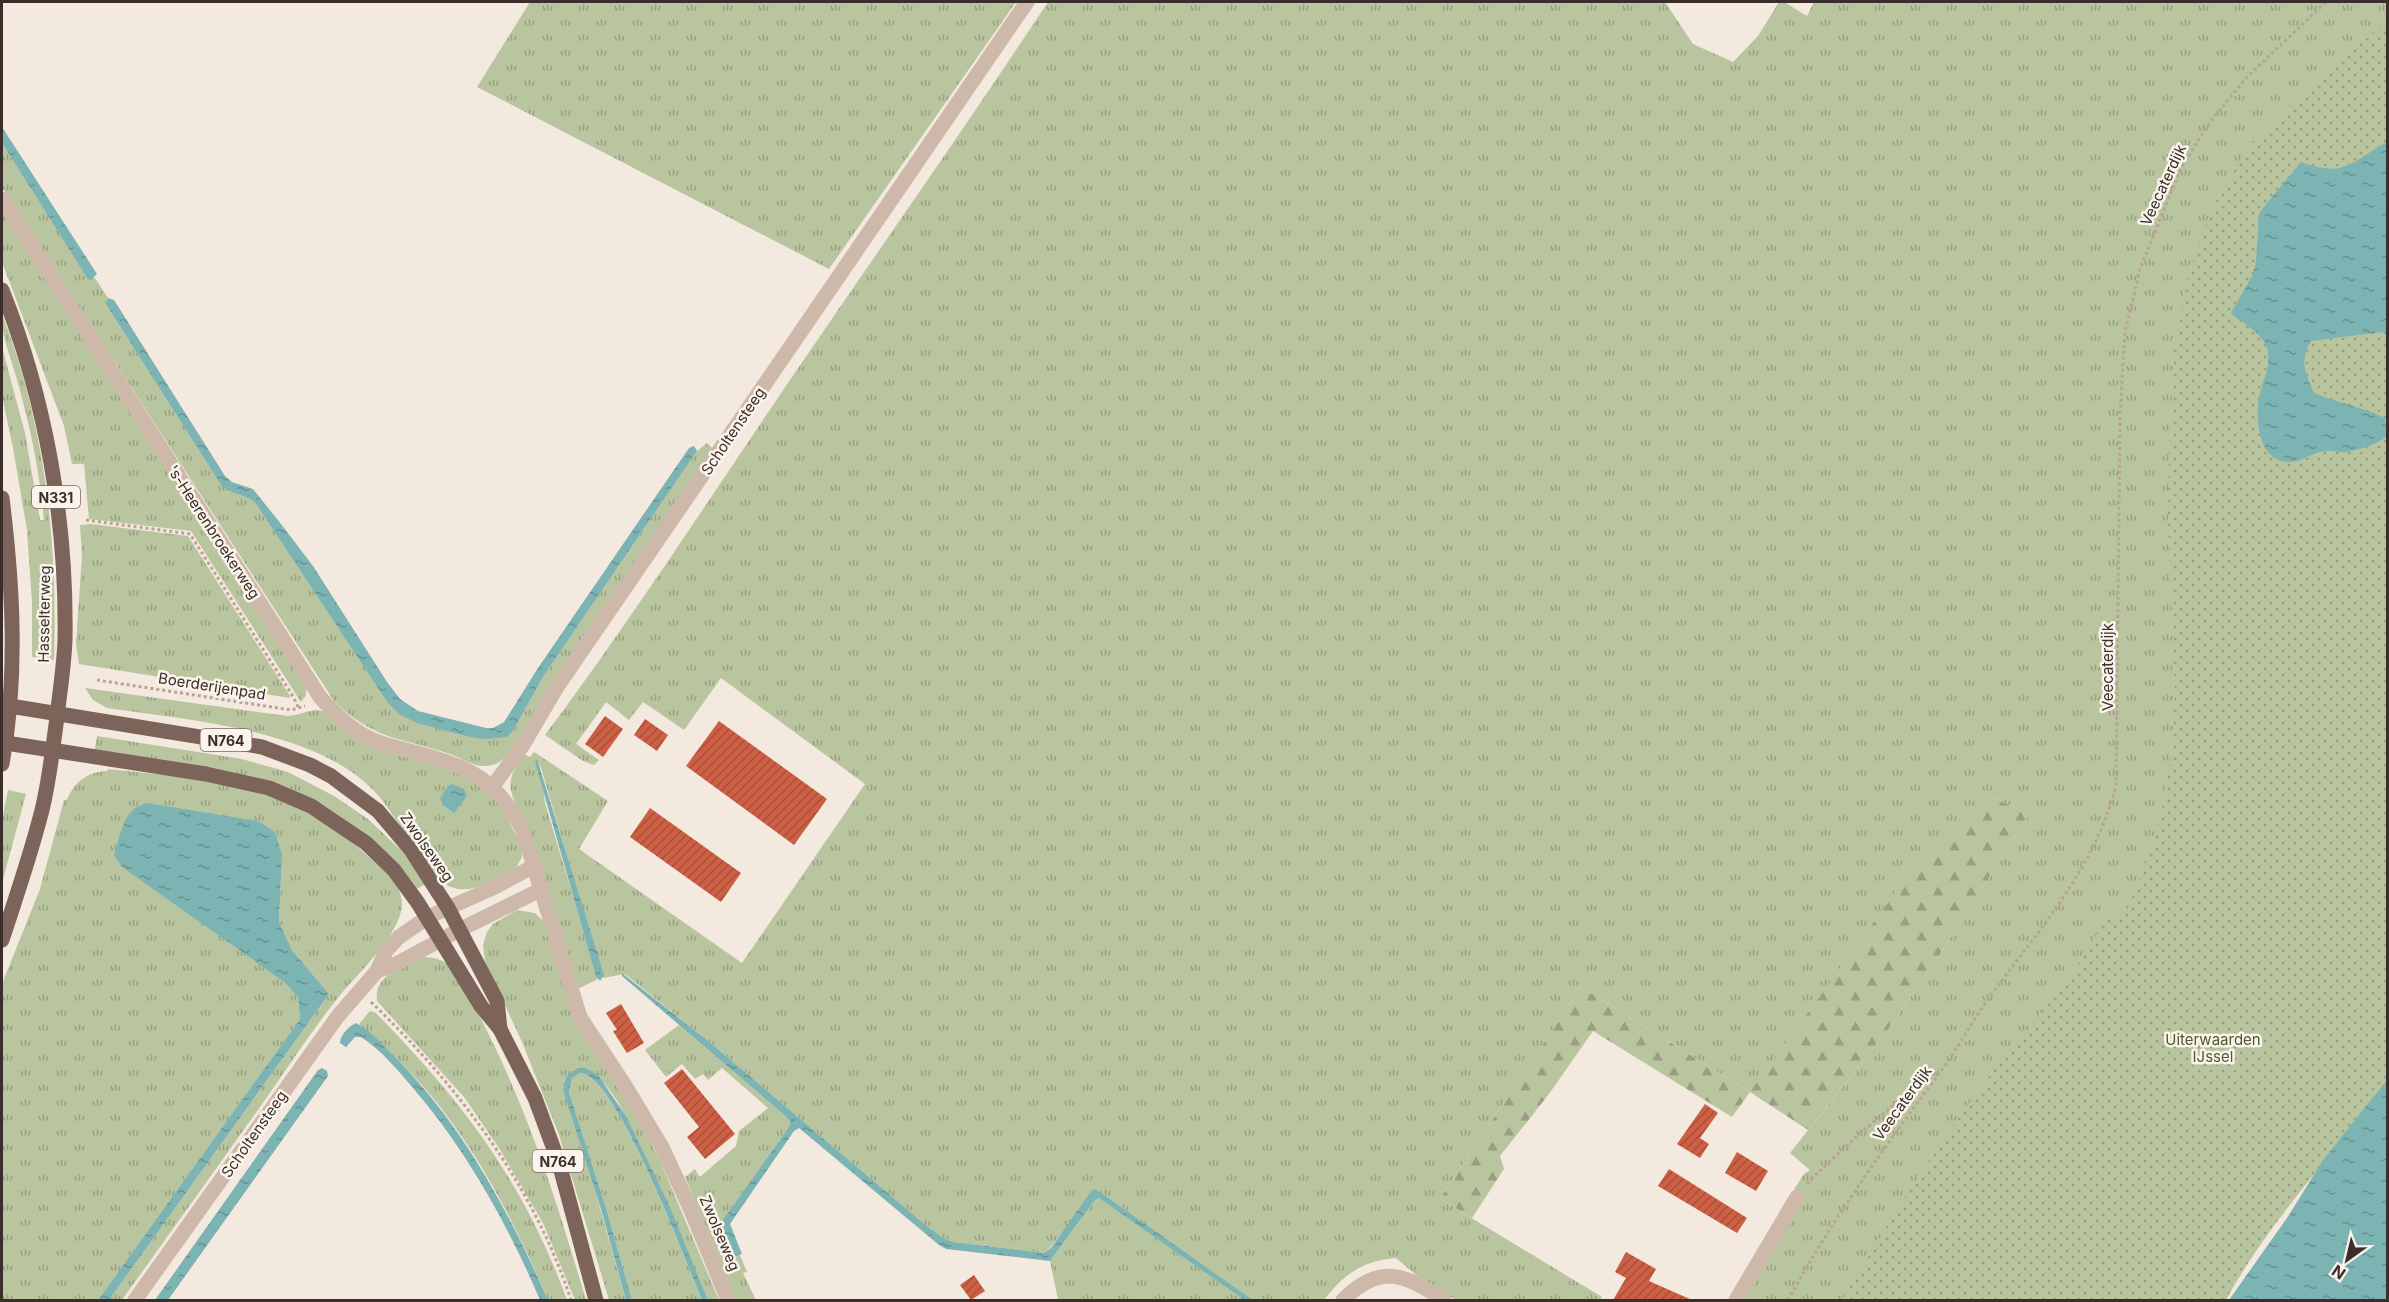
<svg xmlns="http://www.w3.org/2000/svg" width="2389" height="1302" viewBox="0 0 2389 1302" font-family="Inter,sans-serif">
<defs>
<pattern id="grass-tufts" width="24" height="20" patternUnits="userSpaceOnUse" patternTransform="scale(1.5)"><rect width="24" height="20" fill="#b9c59e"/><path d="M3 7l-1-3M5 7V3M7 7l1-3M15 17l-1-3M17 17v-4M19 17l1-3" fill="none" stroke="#98a081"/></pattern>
<pattern id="forest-firs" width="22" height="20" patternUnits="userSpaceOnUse" patternTransform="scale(1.5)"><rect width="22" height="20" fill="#b9c59e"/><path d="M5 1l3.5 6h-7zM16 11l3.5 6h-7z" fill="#98a081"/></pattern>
<pattern id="park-dots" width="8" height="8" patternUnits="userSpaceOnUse" patternTransform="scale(1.5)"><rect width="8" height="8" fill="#b9c59e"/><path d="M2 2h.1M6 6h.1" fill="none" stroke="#98a081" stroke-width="1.8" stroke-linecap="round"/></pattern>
<pattern id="water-ripples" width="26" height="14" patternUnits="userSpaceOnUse" patternTransform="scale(1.5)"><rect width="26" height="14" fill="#7cb3b3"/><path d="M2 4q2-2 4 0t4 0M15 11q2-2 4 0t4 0" fill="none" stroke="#679292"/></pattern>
<pattern id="building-hatch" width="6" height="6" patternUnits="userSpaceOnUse" patternTransform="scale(1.5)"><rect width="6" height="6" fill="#cd5f45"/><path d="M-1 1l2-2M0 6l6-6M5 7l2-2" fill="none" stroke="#a84f3a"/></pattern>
</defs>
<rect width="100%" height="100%" fill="#f4e9df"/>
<!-- grass -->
<g fill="url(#grass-tufts)">
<path d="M530,2H1016L829,269L477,87Z"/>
<path d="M1048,2H1665L1693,44L1733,62L1758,36L1779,2H1784L1807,16L1814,2H2387V88L2218,1300H1743L1803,1196L1794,1189L1804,1174L1810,1170L1790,1153L1889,1028L1941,953L2029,815L1987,794L1750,1092L1581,987L1440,1199L1602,1297L1600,1300H1456L1416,1275L1396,1258C1362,1261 1344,1274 1324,1300H1253L1096,1189L1050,1248L1044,1253L953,1242L943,1238L922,1222L707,1040L625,974L603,978L539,761L545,803L598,979L580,988L575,984L516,804C505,782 512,773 524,754L530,757L534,752L608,801L579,849L742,963L865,784L721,678L684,730L643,702L629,720L606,702L576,744L599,760L594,765L583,761L545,735C631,620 709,499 790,380C876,254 964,129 1048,2Z"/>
<path d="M2,143L88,278H95L108,298L105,303L221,485L249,497L256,504L387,702L450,731L470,737L514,729L543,677L697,451L707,443L713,449L512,751C504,759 497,766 485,766C473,767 462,758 450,754C400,737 375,741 334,701L2,187Z"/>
<path d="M2,212L306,686V695L301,702L191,531L89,519L84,464H72L64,426L2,262Z"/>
<path d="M2,314C45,424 58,543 54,660L32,657V603L27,530L13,448L2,396V347L25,433L40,520H44C40,475 31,430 19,387C13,362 1,339 2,314Z"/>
<path d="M91,524L188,536L290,696V698L79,664L76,644L82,555L80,525Z"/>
<path d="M85,688L287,716C299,716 311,708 322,711L431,763L459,773L480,785L500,805L521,844L522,857L516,868L511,872C492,880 472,895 451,887C432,880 394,812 375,792C316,729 188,720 107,708L93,700Z"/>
<path d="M97,736L242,759L288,772L334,796L368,819L405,854L425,884L415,890L320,806L94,754Z"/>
<path d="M108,769C210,780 293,783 371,859C385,871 400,882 402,902C404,930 359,973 341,994C314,1027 291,1063 267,1097C219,1165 170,1233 122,1300H109L329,994L292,950L279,922L282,856L122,866L284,982L298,997L300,1019L98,1300H2V984L40,889L64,800H67C74,782 87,772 107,771Z"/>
<path d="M8,790L26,794L2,883V820Z"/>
<path d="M517,910L535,913L543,921L575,1021L631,1107L658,1156L719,1300H708C687,1249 666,1199 642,1150C628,1121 614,1085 586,1068L564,1080L626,1300H609L559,1135L522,1042L485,962L483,945L487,932L493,924Z"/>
<path d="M422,957C432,957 444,959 451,968C466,983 475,1008 485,1027C530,1115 558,1206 586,1300H575L543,1223L499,1148L464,1097L377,1001C373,975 403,967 422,957Z"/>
<path d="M370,1011L376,1013C463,1102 524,1182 567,1300H548C513,1218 469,1132 406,1068C391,1052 375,1039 359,1024Z"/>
<path d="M679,1025L790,1120L789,1127L727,1214L735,1257L740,1255L747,1272L743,1273L756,1300H736L685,1177L695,1169L699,1176H701L736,1146L739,1131L768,1108L722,1068L708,1080L703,1074L695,1079L682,1064L666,1077L645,1050Z"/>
<path d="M580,1073C616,1074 687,1265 702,1300H632L606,1208L569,1092L572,1078Z"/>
<path d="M1099,1198L1101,1199L1244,1300H1058L1050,1261L1094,1201Z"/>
</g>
<!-- forest -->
<path fill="url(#forest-firs)" d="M1987,794L2029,815L1941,953L1889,1028L1808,1130L1750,1092L1732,1117L1593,1031L1549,1094L1500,1156L1504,1169L1472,1218L1440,1199L1581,987L1750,1092L1900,886L1939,839Z"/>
<!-- park -->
<path fill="url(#park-dots)" d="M2387,21V1085C2334,1152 2266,1226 2226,1300H1842C1886,1226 1932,1153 1984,1083C2021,1034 2081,974 2104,918L2123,915L2126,913L2150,852L2161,816L2172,751L2175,682L2168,521L2169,455L2174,350L2187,280L2210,212L2247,149L2295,100Z"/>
<!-- water -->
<g fill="url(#water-ripples)">
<path d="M2,127L97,274L91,280L88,279L2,143Z"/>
<path d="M2387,142V334L2382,332L2311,341C2299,362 2305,372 2314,393C2338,403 2363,407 2385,418L2387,436C2378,444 2357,451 2344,452C2338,452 2332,450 2326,451C2313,452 2303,461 2291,462C2259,464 2255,421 2259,398C2262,381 2272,367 2267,348C2262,332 2242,324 2231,313L2252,276L2256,262L2259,213L2301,162C2346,178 2349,163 2387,142Z"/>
<path d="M108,298L114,300L225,476L232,482L253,489L281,524L313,566L387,682L400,699L418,711L486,728H493L504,722L538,668L689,448L694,446L697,451L543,677L514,729L507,737L486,739L470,737L417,723L399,714L387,702L256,504C246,493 231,495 221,485L105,303Z"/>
<path d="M537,759L604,975L600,981L596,976L535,762Z"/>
<path d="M452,784L464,789L467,796L454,813L443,805L440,798L448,786Z"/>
<path d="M147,803L258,821L275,832L282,855L279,922L292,950L329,994L109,1300H98L300,1019L298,997L284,982L122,867L114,855C121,834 123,808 147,803Z"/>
<path d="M622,973L707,1040L922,1222L943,1238L953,1242L1044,1253L1051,1248L1092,1190L1096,1189L1253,1300H1244L1099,1198L1094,1201L1050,1261L946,1249L939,1245L799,1128L794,1131L730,1224L742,1254L735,1257L722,1227V1221L789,1127L790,1120L622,976Z"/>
<path d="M356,1023C370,1030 383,1045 394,1056C463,1125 509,1212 548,1300H540C508,1225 467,1151 413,1088C398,1070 381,1050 361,1037H355L346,1047L340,1043C340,1035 349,1026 356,1023Z"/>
<path d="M322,1068L327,1071L328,1076L168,1300H155L318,1070Z"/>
<path d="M579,1068H586L598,1075L626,1116L669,1205L708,1300H702C687,1265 616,1073 580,1073L572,1078L569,1092L606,1208L632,1300H626L601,1209L564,1093C562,1080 567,1073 579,1068Z"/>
<path d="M2387,1080V1300H2229L2287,1218L2323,1160Z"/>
</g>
<!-- building -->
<g fill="url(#building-hatch)">
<path d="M605,716L623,729L603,757L585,744Z"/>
<path d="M645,719L668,735L657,751L634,735Z"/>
<path d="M719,721L827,799L794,845L686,766Z"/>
<path d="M650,808L741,873L721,902L630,837Z"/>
<path d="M621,1004L644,1043L627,1053L613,1031L617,1030L606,1013Z"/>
<path d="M682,1069L735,1134L705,1159L687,1137L699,1127L664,1083Z"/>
<path d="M1705,1104L1718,1113L1700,1138L1709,1144L1700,1158L1677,1144Z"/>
<path d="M1737,1152L1768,1171L1756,1191L1725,1173Z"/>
<path d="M1669,1169L1747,1218L1737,1233L1658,1186Z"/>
<path d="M1626,1252L1656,1269L1649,1281L1692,1300H1613L1626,1278L1615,1272Z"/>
<path d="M974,1275L985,1291L971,1300L960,1285Z"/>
</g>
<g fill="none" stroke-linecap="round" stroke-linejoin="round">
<!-- path -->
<g stroke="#baa294" stroke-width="3" stroke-dasharray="3 3" stroke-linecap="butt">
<path d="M86,520L190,534L294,698L299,709"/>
<path d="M97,680L291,710L305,706"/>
<path d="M371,1002C458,1086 533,1184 571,1300"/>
<path d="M1807,1184C1831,1159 1857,1136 1883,1114C1901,1099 1918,1083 1939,1072"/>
<path d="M1788,1300C1833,1218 1888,1142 1944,1067C1959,1046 1971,1023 1986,1002C2038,930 2092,874 2116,786L2120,416L2125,332L2140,269L2181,168L2210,122L2247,77L2326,2"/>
</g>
<!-- minor -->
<g stroke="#ceb8aa" stroke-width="15">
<path d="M2,199L320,697C335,714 352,731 373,740C387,746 403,749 417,753C470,767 498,780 523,831L580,1017L626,1087L662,1147L690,1208L728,1300"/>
<path d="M493,786L523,745L557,687L1027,2"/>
<path d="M377,971L396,964L459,930L540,890"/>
<path d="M135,1300L338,1016L377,971L386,951L399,937L428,917L495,887L534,866"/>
<path d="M1343,1300C1381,1262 1405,1275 1444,1300"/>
<path d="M1736,1300L1797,1197"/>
</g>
<!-- primary -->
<g stroke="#7d645a" stroke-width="15">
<path d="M2,290C46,400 67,521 65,640C64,668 59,697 56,725C52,753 49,782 42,810C31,854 16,897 2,940"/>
<path d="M2,498C13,586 18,677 2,764"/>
<path d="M10,706L262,747L310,765L331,776L378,811L411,850L448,908L497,1001L500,1029"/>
<path d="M6,743L206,774L269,788L311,806L366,843L394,870L418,903L481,1006L500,1029L535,1098L559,1163L596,1300"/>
</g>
</g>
<g text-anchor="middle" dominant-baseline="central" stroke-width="5" stroke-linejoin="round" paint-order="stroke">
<!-- shield labels -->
<g fill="#fbf4ec" stroke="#756964" stroke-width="1.5">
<rect x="32" y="486" width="48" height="22" rx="4.5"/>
<rect x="200.5" y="729" width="51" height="22" rx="4.5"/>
<rect x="532.5" y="1150" width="51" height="22" rx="4.5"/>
</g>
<g font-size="14" font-weight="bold" fill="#3b2e2a">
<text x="56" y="497">N331</text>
<text x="226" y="740">N764</text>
<text x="558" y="1161">N764</text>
</g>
<!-- street labels -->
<g font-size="15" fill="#3b2e2a" stroke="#fbf4ec">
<text transform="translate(2163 185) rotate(-65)">Veecaterdijk</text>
<text transform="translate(733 431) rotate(-56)">Scholtensteeg</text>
<text transform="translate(214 532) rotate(57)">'s-Heerenbroekerweg</text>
<text transform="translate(44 614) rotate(-89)">Hasselterweg</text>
<text transform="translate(2107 667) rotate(-90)">Veecaterdijk</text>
<text transform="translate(212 686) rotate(9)">Boerderijenpad</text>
<text transform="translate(427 847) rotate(55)">Zwolseweg</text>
<text transform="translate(1902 1103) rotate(-54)">Veecaterdijk</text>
<text transform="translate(254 1134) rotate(-55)">Scholtensteeg</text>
<text transform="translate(720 1233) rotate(67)">Zwolseweg</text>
</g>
<!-- park labels -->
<g font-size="15" fill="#4c5b2c" stroke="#fbf4ec">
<text x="2213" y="1039">Uiterwaarden<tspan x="2213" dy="17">IJssel</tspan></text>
</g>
</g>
<!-- border -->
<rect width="2389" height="1302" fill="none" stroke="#3b2e2a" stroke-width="6"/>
<!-- north arrow -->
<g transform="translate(2347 1260) rotate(214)" stroke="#fbf4ec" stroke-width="4.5" paint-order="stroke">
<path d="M0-4.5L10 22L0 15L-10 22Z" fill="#3b2e2a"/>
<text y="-9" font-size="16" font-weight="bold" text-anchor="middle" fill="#3b2e2a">N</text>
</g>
</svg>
